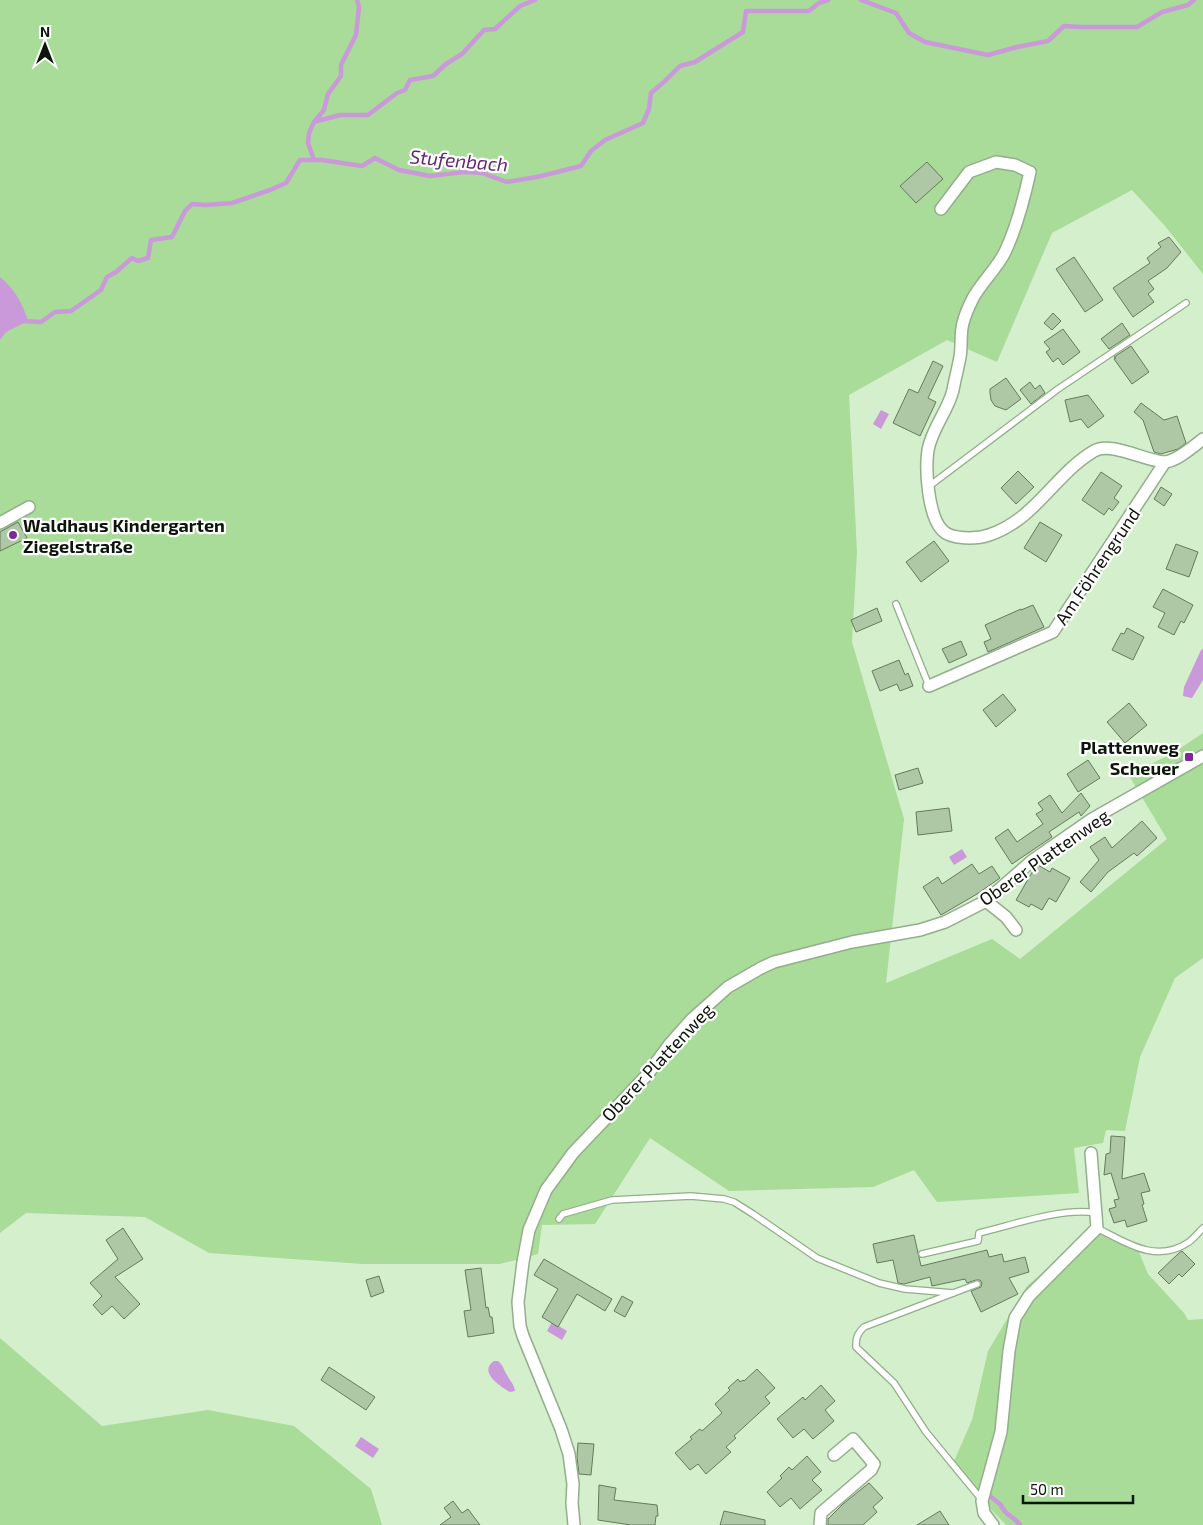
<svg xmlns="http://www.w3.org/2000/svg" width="1203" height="1525" viewBox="0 0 1203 1525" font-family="'Exo 2',sans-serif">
<rect width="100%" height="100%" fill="#d4efcc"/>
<!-- green -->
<g fill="#a9db99">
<path d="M0,0H1203V274L1165,226L1132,190L1052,233L997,362L947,340L849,395L857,552L852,642L904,819L886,983L992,939L1020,959L1167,839L1128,774L1170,755L1203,733V958L1175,978L1140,1057L1125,1131L1106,1130L1103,1143L1074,1148L1079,1193L937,1202L914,1170L873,1187L729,1191L650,1138L595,1224L542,1225L538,1254L500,1264H363L209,1253L145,1217L26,1213L0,1233Z"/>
<path d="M1098,1232L1139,1252L1148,1274L1184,1313L1188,1320L1203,1319V1525H1006L951,1468L972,1420L988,1351L1027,1286L1084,1238Z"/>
<path d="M0,1338L102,1426L208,1410L294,1426L371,1489L382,1525H0Z"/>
</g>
<!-- water -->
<g fill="#ca99d9">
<path d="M0,277C14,288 23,304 28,321L6,332L0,340Z"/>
<path d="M881,410L889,414L881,429L873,424Z"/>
<path d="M1203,649V680L1192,698L1183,696L1184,687L1201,650Z"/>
<path d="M962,849L967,857L954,865L949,857Z"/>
<path d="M552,1322L567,1331L562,1340L547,1331Z"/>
<path d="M494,1361H498C504,1366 503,1369 507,1375C510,1381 514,1384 515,1391L510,1392C500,1386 478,1372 494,1361Z"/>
<path d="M361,1437L379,1449L373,1458L355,1446Z"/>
</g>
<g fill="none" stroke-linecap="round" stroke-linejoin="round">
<!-- stream -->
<g stroke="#ca99d9" stroke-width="4.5">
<path d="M861,0L896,13L909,33L925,42L988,55L1017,47L1048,41L1064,26L1081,27H1137L1162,12L1188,5L1194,0"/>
<path d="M314,122L340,115H368L397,93L405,90L410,80L433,76L446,64L462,54L484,30L495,29L520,6L535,0"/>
<path d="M314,160L308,143L309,133L314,122L324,110L328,94L341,76V65L356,35L359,7L357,0"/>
<path d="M23,321L41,322L55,312L71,311L101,290L107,277L116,272L132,258L138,261L148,258L151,240L172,237L185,211L192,204L205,205L232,203L270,190L286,183L300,160H322L362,166L375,158L399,170L430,176L464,172L482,173L507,182L537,177L581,166L591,151L605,140L643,123L649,109L651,93L665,81L680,66L695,62L743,32L746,11H809L819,3L828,0"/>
<path d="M990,1496L1001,1505C1004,1515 1015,1517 1020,1525"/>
</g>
</g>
<!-- building -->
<g fill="#aec8a5" stroke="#637b5b">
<path d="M927,162L943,179L916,203L900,186Z"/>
<path d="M1169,237L1181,252L1167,268L1148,281L1154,289L1148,294L1154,302L1133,317L1113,288L1150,263L1147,258L1161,247L1158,243Z"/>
<path d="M1074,257L1103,300L1085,312L1056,269Z"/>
<path d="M1053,313L1061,321L1052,330L1044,323Z"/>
<path d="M1122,323L1130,335L1109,349L1101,339Z"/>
<path d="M1063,329L1080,352L1063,365L1058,358L1053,362L1046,352L1050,349L1044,342Z"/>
<path d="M1131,346L1149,372L1132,384L1114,359L1116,358L1114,357Z"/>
<path d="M933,361L943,366L928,398L936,402L920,436L893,423L909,389L918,393Z"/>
<path d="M1006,378L1021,399L1006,410L995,406L991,400L990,393V389Z"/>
<path d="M1030,382L1035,389L1040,385L1045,393L1031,404L1020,390Z"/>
<path d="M1088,395L1104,416L1088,428L1081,419L1070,422L1065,400Z"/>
<path d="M1141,403L1164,420L1177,416L1186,443L1178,449L1161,454L1154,452L1143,420L1134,412Z"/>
<path d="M1018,471L1034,487L1016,504L1001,488Z"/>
<path d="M1101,472L1122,486L1114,498L1119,502L1112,511L1109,508L1104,515L1082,500Z"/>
<path d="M1161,487L1172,494L1164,506L1154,499Z"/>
<path d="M18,522L27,538L0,551V532Z"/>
<path d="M1040,522L1062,535L1046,562L1024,548Z"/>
<path d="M934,541L949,561L921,582L906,562Z"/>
<path d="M1176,544L1198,552L1189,577L1166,569Z"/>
<path d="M1163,589L1193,605L1184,623L1181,621L1174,635L1158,627L1165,613L1153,607Z"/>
<path d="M1033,605L1044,627L988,652L984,642L991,639L985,625L1021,609V610Z"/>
<path d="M877,608L882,621L856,632L851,620Z"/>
<path d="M1127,628L1144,637L1133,660L1112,650L1121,633L1124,634Z"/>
<path d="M961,641L967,655L949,663L942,649Z"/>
<path d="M899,660L905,675L908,673L913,686L900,691L897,684L880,691L872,671Z"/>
<path d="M1003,694L1016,710L996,727L983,710Z"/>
<path d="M1129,703L1147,725L1125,743L1107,722Z"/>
<path d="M1088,760L1100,778L1078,792L1067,774Z"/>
<path d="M918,768L923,783L899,790L895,775Z"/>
<path d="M1081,793L1090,806L1081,816L1079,812L1049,832L1052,837L1012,864L995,838L1008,829L1017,842L1043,824L1036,814L1043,810L1038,803L1050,795L1062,813Z"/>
<path d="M949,808L952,831L918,835L916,812Z"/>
<path d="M1142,821L1157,838L1137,856L1134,853L1108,872L1091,892L1080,882L1099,860L1090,847L1105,837L1112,848Z"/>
<path d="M972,864L979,874L992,866L1000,878L977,894L941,915L923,887L938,877L942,884Z"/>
<path d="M1038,865L1050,872L1052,868L1070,878L1056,902L1049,898L1042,910L1031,904L1029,907L1016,900L1034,869Z"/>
<path d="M1111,1136L1125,1137L1122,1179L1144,1173L1150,1191L1141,1193L1144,1204L1142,1205L1147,1221L1127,1227L1125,1220L1114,1223L1109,1209L1116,1207L1114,1200L1119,1199L1111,1173L1104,1175L1106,1154L1110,1153Z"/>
<path d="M123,1228L143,1259L115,1277L140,1304L124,1319L112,1306L102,1315L93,1305L102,1296L90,1283L118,1259L106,1240Z"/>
<path d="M914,1235L921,1266L987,1250L989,1257L1002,1254L1004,1262L1025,1257L1029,1272L1009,1278L1018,1294L981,1312L971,1291L981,1287L982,1283L980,1280H976L967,1283L965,1279L932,1286L930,1277L904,1284L898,1283L893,1260L877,1263L873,1244Z"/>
<path d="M1182,1251L1195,1264L1182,1277L1179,1274L1169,1284L1158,1273L1179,1253Z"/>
<path d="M544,1259L612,1299L605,1311L577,1294L558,1327L542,1317L558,1289L534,1275Z"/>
<path d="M481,1268L486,1308L488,1307L490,1317H492L494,1333L468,1337L464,1311L471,1310L465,1270Z"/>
<path d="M379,1276L384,1292L371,1297L366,1280Z"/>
<path d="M622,1296L633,1302L625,1317L614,1311Z"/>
<path d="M329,1367L375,1397L366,1410L321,1380Z"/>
<path d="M757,1369L775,1388L765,1397L770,1403L734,1436L736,1438L726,1447L731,1452L706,1474L698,1464L690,1470L675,1453L692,1439L690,1437L700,1429L702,1431L722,1413L715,1404L730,1390L728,1388L738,1379L740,1382L743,1380L744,1381Z"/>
<path d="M821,1385L835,1401L825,1410L834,1421L813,1439L804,1429L793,1438L777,1419L803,1397L805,1400Z"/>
<path d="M578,1443L594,1444L591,1475L579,1474L577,1457Z"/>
<path d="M807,1456L821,1472L812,1480L822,1490L800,1509L791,1498L780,1507L767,1492L782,1478L780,1476L789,1467L792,1470Z"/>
<path d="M869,1483L883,1498L873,1507L877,1512L863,1525H828V1519L843,1504Z"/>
<path d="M599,1485L616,1488L614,1500L657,1505L658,1516H656L655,1525H631L598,1520Z"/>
<path d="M453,1501L462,1513L468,1509L480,1525H440L451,1517L444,1508Z"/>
<path d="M724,1511L765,1520V1525H720Z"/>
<path d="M940,1511L949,1525H917Z"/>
</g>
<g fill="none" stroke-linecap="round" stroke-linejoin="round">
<!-- service casing -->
<g stroke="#94ad8c" stroke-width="8">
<g id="service">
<path d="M928,487L1058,389L1186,303"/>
<path d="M896,604L929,686"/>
<path d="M559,1219L563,1214L612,1200L691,1196L724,1199L734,1202L753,1214L817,1258L879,1283L905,1289L953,1293"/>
<path d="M1097,1228C1127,1243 1156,1264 1189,1242C1194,1238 1199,1232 1203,1228"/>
<path d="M922,1254L978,1241L979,1233C1013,1225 1062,1207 1096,1213"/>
<path d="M977,1284L864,1327C857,1334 856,1338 856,1347L894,1383L926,1432L982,1500"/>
</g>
</g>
<!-- minor casing -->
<g stroke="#94ad8c" stroke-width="14">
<g id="minor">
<path d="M941,209L969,172L996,162L1015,165L1030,172C1024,199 1017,227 1005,252C997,268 982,282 973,298C969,306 965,315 963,323C960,333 962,346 960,357C958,368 955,379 953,390C948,411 932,428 928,450C925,469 928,515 942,530C951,540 977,539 989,535C1035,520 1055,474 1094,451C1110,441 1146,461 1164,462C1176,462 1194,446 1203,439"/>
<path d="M0,523L29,507"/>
<path d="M929,686L1053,632L1165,462"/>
<path d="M986,901L1006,917L1016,930"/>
<path d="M574,1525L572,1503L573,1484L569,1454L561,1429L523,1336L520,1326L518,1302L523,1262L529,1230L546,1190L573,1153L647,1075L669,1045L692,1019L728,987L761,968L774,962L852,942L920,930L945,922L986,901L1033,860L1092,819L1203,756"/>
<path d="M820,1525L821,1513L871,1470L874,1464L853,1439L834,1455"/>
<path d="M993,1525L984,1513L982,1501L1001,1432L1009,1351L1015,1318L1029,1296L1097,1228L1091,1153"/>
</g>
</g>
<!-- service -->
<use href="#service" stroke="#fff" stroke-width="5.5"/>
<!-- minor -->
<use href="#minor" stroke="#fff" stroke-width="11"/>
</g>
<!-- markers -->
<g fill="#7f2896" stroke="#fff" stroke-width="2">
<circle cx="13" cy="535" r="5"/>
<rect x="1184" y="752" width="10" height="10" rx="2.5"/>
</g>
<g text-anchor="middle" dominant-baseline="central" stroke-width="4.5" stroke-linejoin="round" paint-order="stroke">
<!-- poi labels -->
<g font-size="18" font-weight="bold" fill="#0b1509" stroke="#fff" text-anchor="start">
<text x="23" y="525">Waldhaus Kindergarten<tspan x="23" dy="21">Ziegelstraße</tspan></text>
<text x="1179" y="747" text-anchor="end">Plattenweg<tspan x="1179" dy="21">Scheuer</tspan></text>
</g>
<!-- street labels -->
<g font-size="18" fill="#0b1509" stroke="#fff">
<text transform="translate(1097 566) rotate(-56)">Am Föhrengrund</text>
<text transform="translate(1044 857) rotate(-35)">Oberer Plattenweg</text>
<text transform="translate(657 1062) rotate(-47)">Oberer Plattenweg</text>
</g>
<!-- water labels -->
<g font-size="19" font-style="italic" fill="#632774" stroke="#fff">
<text transform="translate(459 160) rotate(5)">Stufenbach</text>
</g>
</g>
<!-- north arrow -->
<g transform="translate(45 45)" stroke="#ffffff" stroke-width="4" paint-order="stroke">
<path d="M0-4L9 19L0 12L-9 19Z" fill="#0b1509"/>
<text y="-8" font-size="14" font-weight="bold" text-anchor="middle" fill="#0b1509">N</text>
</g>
<!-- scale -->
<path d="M1023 1495v8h110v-8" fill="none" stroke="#0b1509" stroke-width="2.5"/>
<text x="1030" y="1495" font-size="15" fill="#0b1509" stroke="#ffffff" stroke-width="4" paint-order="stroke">50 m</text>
</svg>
